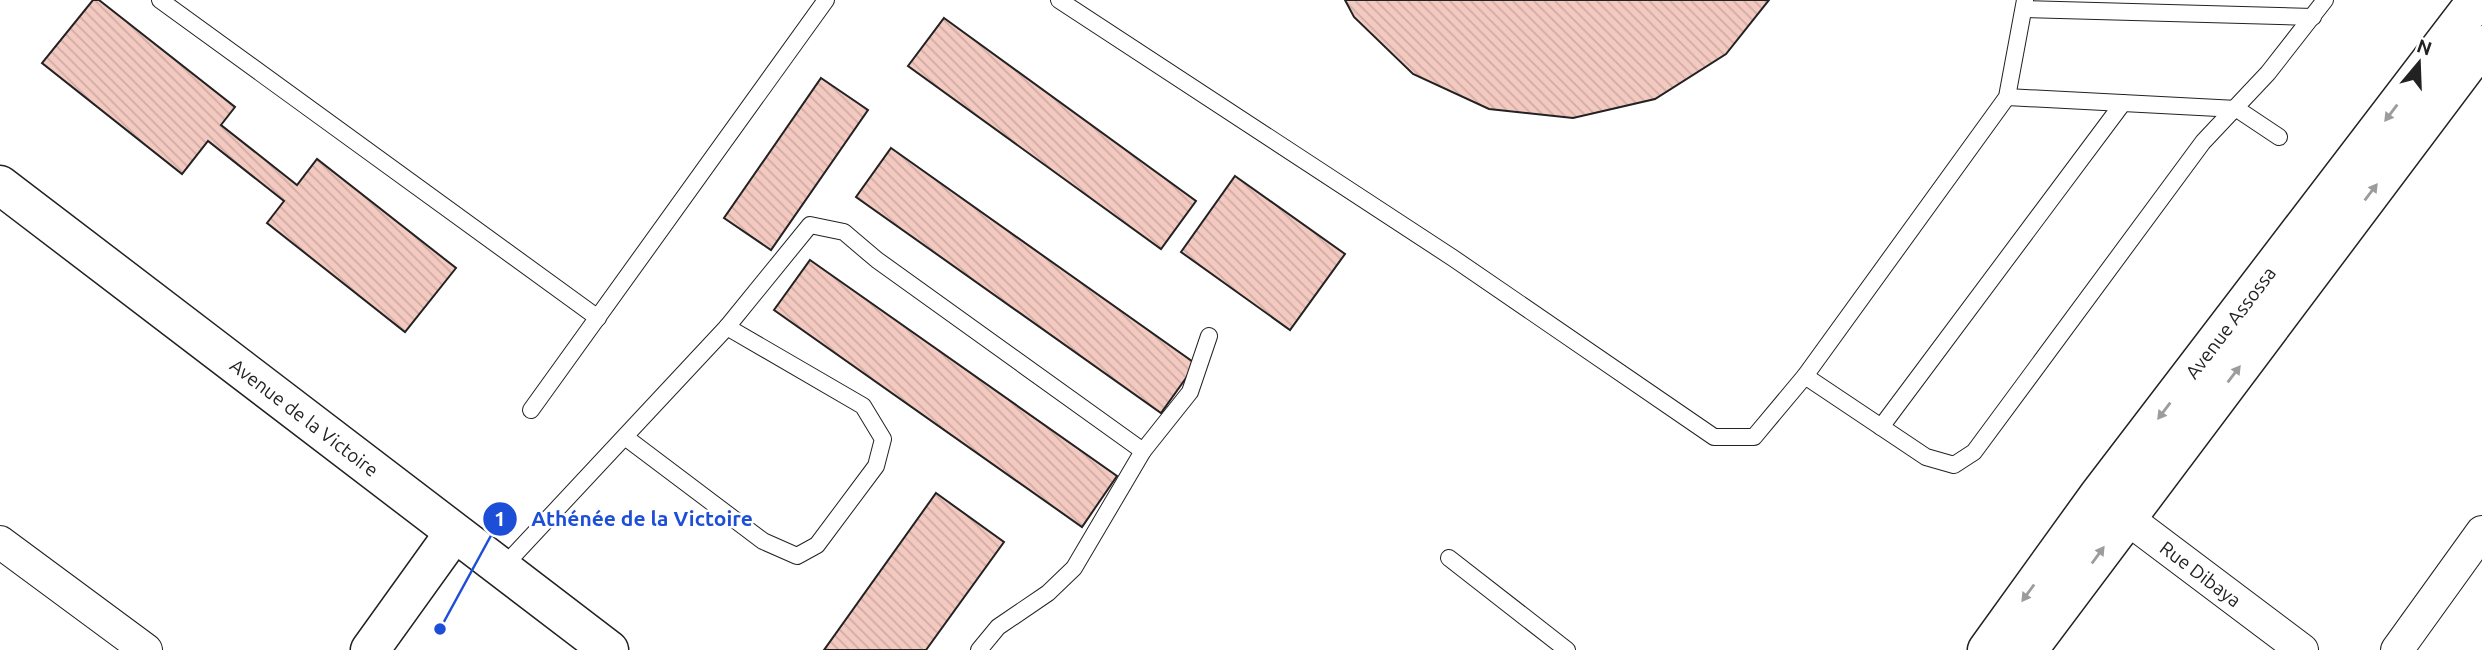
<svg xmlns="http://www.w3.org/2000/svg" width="2482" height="650" viewBox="0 0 2482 650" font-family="Ubuntu,sans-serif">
<defs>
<pattern id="building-back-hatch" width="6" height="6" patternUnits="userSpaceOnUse" patternTransform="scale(1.75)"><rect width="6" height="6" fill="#f3c9c0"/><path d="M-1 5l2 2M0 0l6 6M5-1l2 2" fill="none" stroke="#d0aca5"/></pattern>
</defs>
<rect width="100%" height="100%" fill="#fff"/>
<!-- building -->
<g fill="url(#building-back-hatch)" stroke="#222" stroke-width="2">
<path d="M93,0H99L235,107L221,125L297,185L317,159L456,268L405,332L267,223L284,201L208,141L182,174L42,63Z"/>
<path d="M1345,0H1769L1726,54L1655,99L1573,118L1489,109L1413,74L1354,17Z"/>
<path d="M944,18L1196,201L1161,249L908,66Z"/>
<path d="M821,78L868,110L771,250L724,218Z"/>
<path d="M891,148L1196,364L1161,413L856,197Z"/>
<path d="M1235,176L1345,254L1290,330L1181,252Z"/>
<path d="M810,260L1117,476L1082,527L774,310Z"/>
<path d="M936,493L1004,542L926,650H824Z"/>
</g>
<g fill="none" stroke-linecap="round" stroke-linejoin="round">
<!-- lane casing -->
<g stroke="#222" stroke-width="18">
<g id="lane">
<path d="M160,0L598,318"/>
<path d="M1059,0L1453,258L1714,437H1754L1805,376L2007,97L2025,0"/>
<path d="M2025,9L2313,17"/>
<path d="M2007,97L2237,109L2279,137"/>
<path d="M1805,376L1926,457L1954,465L1974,452L2203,142L2268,73L2325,0"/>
<path d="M531,410L826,0"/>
<path d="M1881,427L2123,103"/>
<path d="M625,437L763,541L797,556L817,545L876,466L883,439L863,406L727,327"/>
<path d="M1449,558L1567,650"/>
<path d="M501,569L727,327L810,225L844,232L877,260L1143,451L1190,392L1209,336"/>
<path d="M979,650L998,627L1048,593L1074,568L1143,451"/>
</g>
</g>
<!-- street casing -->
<g stroke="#222" stroke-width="34">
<g id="street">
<path id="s1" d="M2108,504L2302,650"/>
<path d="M0,542L146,650"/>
<path d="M2397,650L2482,532"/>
</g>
</g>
<!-- secondary casing -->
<g stroke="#222" stroke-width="41">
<g id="secondary">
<path id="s2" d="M0,185L609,650"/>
<path d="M370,650L454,533"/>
<path id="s3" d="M1987,650L2098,496L2477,0"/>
<path d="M2028,650L2482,45"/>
</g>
</g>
<!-- lane -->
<use href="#lane" stroke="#fff" stroke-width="16"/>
<!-- street -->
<use href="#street" stroke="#fff" stroke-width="32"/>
<!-- secondary -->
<use href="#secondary" stroke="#fff" stroke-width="38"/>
</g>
<!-- one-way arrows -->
<defs><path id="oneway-solid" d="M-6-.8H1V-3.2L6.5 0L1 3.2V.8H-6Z" transform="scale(1.75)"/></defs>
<g fill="#9c9c9c">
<use href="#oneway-solid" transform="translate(2391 113) rotate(127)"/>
<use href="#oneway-solid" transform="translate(2371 192) rotate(-53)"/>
<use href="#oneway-solid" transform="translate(2234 374) rotate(-53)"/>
<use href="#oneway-solid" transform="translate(2164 411) rotate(127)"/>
<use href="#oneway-solid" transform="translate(2098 555) rotate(-54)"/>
<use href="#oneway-solid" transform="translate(2028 593) rotate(126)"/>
</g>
<g text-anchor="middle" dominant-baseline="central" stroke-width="5" stroke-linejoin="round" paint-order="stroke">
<!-- street labels -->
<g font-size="19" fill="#222" stroke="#fff">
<text stroke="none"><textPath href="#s3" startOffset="408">Avenue Assossa</textPath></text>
<text stroke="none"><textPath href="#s2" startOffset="383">Avenue de la Victoire</textPath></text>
<text stroke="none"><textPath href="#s1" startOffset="116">Rue Dibaya</textPath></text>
</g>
</g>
<!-- callouts -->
<path fill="none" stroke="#1d4ed8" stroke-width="2.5" d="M440 629L500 519"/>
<g fill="#1d4ed8" stroke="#fff" stroke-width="2.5">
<circle cx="440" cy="629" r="7"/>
<circle cx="500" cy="519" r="18"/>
</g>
<g font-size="21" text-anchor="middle" font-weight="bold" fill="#fff">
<text x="500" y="526">1</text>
</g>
<g font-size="21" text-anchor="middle" font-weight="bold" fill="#1d4ed8" stroke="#fff" stroke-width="5" stroke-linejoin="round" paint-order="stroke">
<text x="642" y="526">Athénée de la Victoire</text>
</g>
<!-- north arrow -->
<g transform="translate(2419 63) rotate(19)" stroke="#ffffff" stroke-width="5" paint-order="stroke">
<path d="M0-5L12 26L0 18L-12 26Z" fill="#222222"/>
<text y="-10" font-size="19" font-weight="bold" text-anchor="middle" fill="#222222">N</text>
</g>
</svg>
